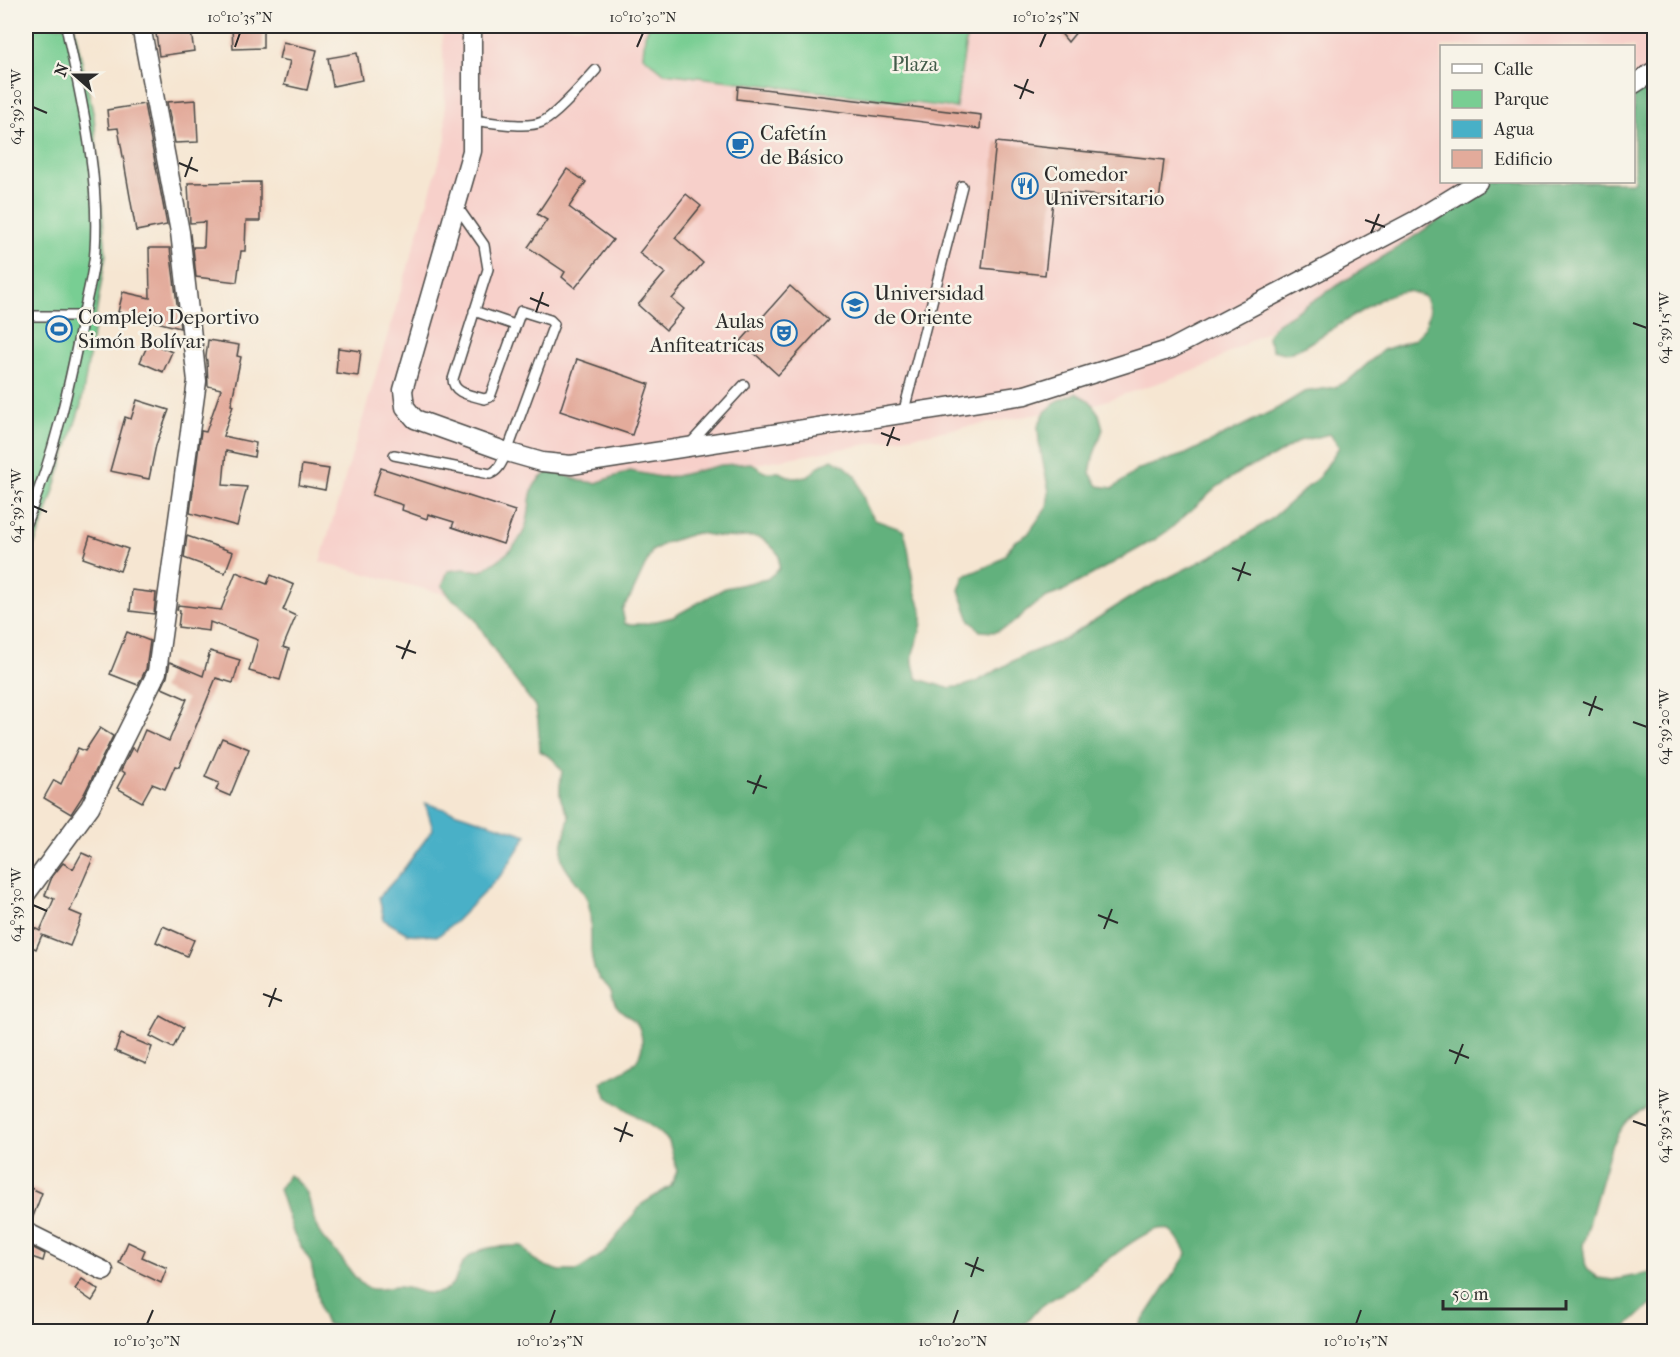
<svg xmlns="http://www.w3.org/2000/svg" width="1680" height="1357" viewBox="0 0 1680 1357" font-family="'IM FELL French Canon',serif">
<rect width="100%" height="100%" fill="#f7f3e8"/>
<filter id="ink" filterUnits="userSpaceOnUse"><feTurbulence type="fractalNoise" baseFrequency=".0167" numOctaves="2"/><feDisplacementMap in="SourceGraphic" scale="12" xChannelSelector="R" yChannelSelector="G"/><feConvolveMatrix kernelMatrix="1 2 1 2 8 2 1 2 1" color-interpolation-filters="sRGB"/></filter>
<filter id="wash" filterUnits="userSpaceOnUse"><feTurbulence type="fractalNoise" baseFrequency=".008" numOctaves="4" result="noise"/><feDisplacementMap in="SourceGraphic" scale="24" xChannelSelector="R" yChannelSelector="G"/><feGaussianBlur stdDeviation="1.35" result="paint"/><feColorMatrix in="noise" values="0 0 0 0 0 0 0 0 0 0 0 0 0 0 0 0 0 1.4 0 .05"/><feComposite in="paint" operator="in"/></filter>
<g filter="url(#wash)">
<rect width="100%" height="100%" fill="#f6e6d2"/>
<!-- built -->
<path fill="#f7d0ca" d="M442,26H1654V105L1634,117V46H1442V182H1525L1421,244L1204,367L1096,404L556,499L514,612L320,562L446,139Z"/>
<!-- green -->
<g fill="#78ce93" stroke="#527c5f" stroke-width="1.5">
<path d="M26,26H74L94,117L106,254L81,405L44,521L26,563Z"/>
<path d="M649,26H968L956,108L664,73L643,56L645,35Z"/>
</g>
<!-- forest -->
<path fill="#62b17d" stroke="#466e54" stroke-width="1.5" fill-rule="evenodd" d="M1654,81V1106C1629,1113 1623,1123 1611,1146L1583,1245L1586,1269L1598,1278L1613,1280L1654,1272V1304L1648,1307L1622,1331H1136L1187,1254C1182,1246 1176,1232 1167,1229C1148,1223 1093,1272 1078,1284C1067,1292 1053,1297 1042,1306C1035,1311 1029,1320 1023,1326L1026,1331L386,1332L371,1326L356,1324L342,1327L326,1324L320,1310L311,1263L294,1235L279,1189L289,1175C316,1193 306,1205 318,1230C322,1239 328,1244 335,1251C346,1262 351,1276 364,1286C373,1292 385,1288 396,1287C412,1286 423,1297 441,1292C453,1288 456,1278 460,1268C472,1245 500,1246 522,1246L533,1259L545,1266L560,1271H577L604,1253L642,1204L671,1186L677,1171L669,1141L658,1131L606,1096L601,1082C620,1073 644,1066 642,1040C640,1016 626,1019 616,1005C612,1000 613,993 609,988C606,984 602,982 599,978C585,957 595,927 588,902C584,887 564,871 562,860C559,848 568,828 569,815C557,797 559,792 562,771L553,759L540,751L538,720L535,706L505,667L475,619L464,607L451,598L442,586L448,571L463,569L481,571C498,561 518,548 525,528C535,502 521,489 551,470L581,481L596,483L630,471L660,477L676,476L721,465L751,463L764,472H779L793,478L808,477L819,466L832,459L845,466L856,476L867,508L875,520L903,530C912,551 909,573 916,594C919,604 923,610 922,621C920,646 905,650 918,679L948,688L964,686L978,681L1020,657L1065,639L1134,595L1225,549L1270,520L1320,476L1339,447L1330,434L1299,441L1273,457L1243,470L1216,488L1169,530L1154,540L1061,592L1047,597L1033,606L1009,626L995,632L980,631L970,620L959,590L964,576L993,564L1005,555L1014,542L1028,534L1047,507L1049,491L1039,443L1038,426L1045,412L1059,400L1076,393L1090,401L1099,414L1103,429L1093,457L1090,473L1098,486L1113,488L1139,469L1186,454L1278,408L1304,392L1335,387L1349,380L1383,350L1414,340L1425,327L1430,312L1425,297C1408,289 1402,290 1384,297L1303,347L1287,354L1273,350L1267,337L1276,324L1397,248L1495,182H1634V94ZM696,533C706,534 715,536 724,537C754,540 757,527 779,555V569L767,579L725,588L673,617L644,624H625L622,609L631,596L652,551L665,543Z"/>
<!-- water -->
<path fill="#48b0c7" stroke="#3a6e79" stroke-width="1.5" d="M425,803L527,835L503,873L456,921L438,936L408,934L384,920L379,897L400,874L433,829Z"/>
<g id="blocks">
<!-- building -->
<g fill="#e3ab9b">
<path d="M155,26H190L194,51L159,56Z"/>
<path d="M232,26H263V48L233,49Z"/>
<path d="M1055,26H1081L1068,42Z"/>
<path d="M283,42L317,50L307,90L284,85L290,61L279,59Z"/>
<path d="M357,53L362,80L333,86L328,58Z"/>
<path d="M738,86L981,115L980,129L737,99Z"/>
<path d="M196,100L198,142L175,143L167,102Z"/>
<path d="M144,104L167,225L136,231L118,128L109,129L107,110Z"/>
<path d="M996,142L1164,160L1159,202L1054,191L1045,275L982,268Z"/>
<path d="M567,169L586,182L569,207L613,240L575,288L562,277L565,272L528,247L547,220L537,214Z"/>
<path d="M260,182V221H246L245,251H241L237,282L196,277L193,247H204L205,222L190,223L188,183Z"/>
<path d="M686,194L701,206L675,238L703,263L672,299L684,309L666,330L638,305L665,273L639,253Z"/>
<path d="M149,248H170L180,328L118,312L123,292L150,298Z"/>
<path d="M790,286L828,320L778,375L741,341Z"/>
<path d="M208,340L239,345L237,356L241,357L231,405L233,406L223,436L256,443L254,457L226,451L223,485L247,487L237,526L190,513L201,431L206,432L221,389L208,386L207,361L206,357Z"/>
<path d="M149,342L172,352L163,372L140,362Z"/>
<path d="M338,348L361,351L358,376L336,373Z"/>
<path d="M577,359L649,384L632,435L560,411Z"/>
<path d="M137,400L169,410L156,445L149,479L110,471L125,417L131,419Z"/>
<path d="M302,465L329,469L325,490L299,485Z"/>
<path d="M381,468L515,511L503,544L452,527L454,522L428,514L427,519L402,510L403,505L372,495Z"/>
<path d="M90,536L128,549L120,571L83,558Z"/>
<path d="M187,536L233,552L225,573L184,558Z"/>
<path d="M236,572L267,584L271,575L294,585L283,610L296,616L283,647L289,649L280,680L249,671L258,640L210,622L209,631L178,627L180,611L177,610L178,605L221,610Z"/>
<path d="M132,590L156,593L154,614L130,611Z"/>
<path d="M127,632L150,641L146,669L138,685L110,674Z"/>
<path d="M210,651L240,660L233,683L216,678L179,767L175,766L165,789L152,784L142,802L117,788L125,773L121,770L132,748L136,751L145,730L169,741L187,699L162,688L167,677L170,662L203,676Z"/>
<path d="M100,728L113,736L84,794L71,814L44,798L54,780L61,784L78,748L85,751Z"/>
<path d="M222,738L249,749L230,796L216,790L219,783L205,777Z"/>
<path d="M82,853L93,858L70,911L82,916L70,946L42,935L36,949L26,944V924L40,931L54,899L45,895L52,877L63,863L73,869Z"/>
<path d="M163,926L194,940L187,956L156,942Z"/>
<path d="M161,1016L183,1028L173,1048L150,1036Z"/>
<path d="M121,1034L152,1047L146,1064L115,1051Z"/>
<path d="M26,1186L42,1193L31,1222L26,1221Z"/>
<path d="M128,1242L145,1250L142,1257L167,1268L161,1283L119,1263Z"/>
<path d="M26,1244L45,1254L43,1261L26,1255Z"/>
<path d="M82,1279L99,1290L92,1301L75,1289Z"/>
</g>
</g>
</g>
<g filter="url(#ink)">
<use href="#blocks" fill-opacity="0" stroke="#494744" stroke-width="1.5"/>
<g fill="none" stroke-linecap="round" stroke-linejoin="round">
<!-- service casing -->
<g stroke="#494744" stroke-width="12">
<g id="service">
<path d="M472,120C490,122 526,129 542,122C558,114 583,84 596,70"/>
<path d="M474,311L515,325"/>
<path d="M26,316H83"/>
<path d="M903,414L962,186"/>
<path d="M689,445L744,385"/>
<path d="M394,455L490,474C500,470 502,461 507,452L554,324L550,320L521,311L490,397L484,399C472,395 453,394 453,379L488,269L484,245L456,205"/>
<path d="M26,523C54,456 69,388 83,317C87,295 94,272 95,250C100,174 81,99 66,26"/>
</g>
</g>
<!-- minor casing -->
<g stroke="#494744" stroke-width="21">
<g id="minor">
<path d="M472,26V151L403,390L405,407L415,419L507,452L542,462L571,465L1025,395L1171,349L1416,220L1478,182"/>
<path d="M1634,84L1654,71"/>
<path d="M26,894L90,807L157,672L197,381L180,232L141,26"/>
<path d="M26,1232L104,1271"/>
</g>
</g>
<!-- service -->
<use href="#service" stroke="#fff" stroke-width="9"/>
<!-- minor -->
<use href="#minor" stroke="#fff" stroke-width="18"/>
</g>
</g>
<!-- ticks -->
<path fill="none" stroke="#2b2b2b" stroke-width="2" d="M235,47L240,33M637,47L643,33M1040,47L1046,33M1014,85L1034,93M1020,99L1028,79M33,107L47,113M179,163L198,171M185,177L192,157M1365,220L1385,227M1371,233L1379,214M530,298L549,306M536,312L543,292M1633,323L1647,328M881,433L900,440M887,446L894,427M33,506L47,512M1232,568L1251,575M1238,581L1245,562M396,646L416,653M402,659L410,640M1583,702L1603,710M1589,716L1596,696M1633,722L1647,727M747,781L767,788M753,794L761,775M33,905L47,911M1098,915L1118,923M1104,929L1112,909M263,994L282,1001M269,1007L276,988M1449,1050L1469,1058M1455,1064L1463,1044M1633,1121L1647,1126M614,1128L633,1136M620,1142L627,1122M965,1263L984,1271M971,1277L978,1257M147,1324L153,1310M550,1324L555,1310M953,1324L958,1310M1356,1324L1361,1310"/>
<!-- icons -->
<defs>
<g id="cafe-ring" transform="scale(1.35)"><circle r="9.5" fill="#f7f3e8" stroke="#1f6fb2" stroke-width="1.5"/><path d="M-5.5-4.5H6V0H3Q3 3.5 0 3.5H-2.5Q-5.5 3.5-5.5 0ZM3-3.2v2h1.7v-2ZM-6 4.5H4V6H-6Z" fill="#1f6fb2"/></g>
<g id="restaurant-ring" transform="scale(1.35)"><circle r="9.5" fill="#f7f3e8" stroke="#1f6fb2" stroke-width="1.5"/><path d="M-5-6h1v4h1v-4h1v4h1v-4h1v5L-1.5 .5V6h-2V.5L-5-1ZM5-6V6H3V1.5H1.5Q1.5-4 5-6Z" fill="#1f6fb2"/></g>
<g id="university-ring" transform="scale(1.35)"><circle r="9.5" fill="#f7f3e8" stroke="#1f6fb2" stroke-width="1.5"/><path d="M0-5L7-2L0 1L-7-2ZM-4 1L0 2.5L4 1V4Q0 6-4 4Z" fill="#1f6fb2"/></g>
<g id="stadium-ring" transform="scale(1.35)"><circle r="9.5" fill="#f7f3e8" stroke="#1f6fb2" stroke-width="1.5"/><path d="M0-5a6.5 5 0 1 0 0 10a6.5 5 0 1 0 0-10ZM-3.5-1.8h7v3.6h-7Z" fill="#1f6fb2"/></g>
<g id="theatre-ring" transform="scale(1.35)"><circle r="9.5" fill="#f7f3e8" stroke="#1f6fb2" stroke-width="1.5"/><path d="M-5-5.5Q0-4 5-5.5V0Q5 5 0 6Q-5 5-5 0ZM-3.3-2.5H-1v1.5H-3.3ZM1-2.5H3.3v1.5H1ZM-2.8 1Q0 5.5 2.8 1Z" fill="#1f6fb2"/></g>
</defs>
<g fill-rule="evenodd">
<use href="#cafe-ring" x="740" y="145"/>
<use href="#restaurant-ring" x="1025" y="186"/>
<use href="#university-ring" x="855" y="305"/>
<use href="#stadium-ring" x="59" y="329"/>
<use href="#theatre-ring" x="784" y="333"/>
</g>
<g text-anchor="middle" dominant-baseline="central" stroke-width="5" stroke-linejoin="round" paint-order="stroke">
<!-- park labels -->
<g font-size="21" fill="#425c4a" stroke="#f7f3e8">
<text x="915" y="64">Plaza</text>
</g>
<!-- poi labels -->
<g font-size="21" fill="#2b2b2b" stroke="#f7f3e8" text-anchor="start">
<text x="760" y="133">Cafetín<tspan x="760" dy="24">de Básico</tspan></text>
<text x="1044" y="174">Comedor<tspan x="1044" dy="24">Universitario</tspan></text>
<text x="874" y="293">Universidad<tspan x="874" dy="24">de Oriente</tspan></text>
<text x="78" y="317">Complejo Deportivo<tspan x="78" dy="24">Simón Bolívar</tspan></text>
<text x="764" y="321" text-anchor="end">Aulas<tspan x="764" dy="24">Anfiteatricas</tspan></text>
</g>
</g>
<!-- margin -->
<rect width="1680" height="1357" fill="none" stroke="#f7f3e8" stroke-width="66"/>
<!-- legend -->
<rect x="1440" y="45" width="195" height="138" fill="#f7f3e8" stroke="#a5a39c" stroke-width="1.5"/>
<rect x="1452" y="64" width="30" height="9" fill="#ffffff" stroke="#a5a39c" stroke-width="1.5"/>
<text x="1494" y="75" font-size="18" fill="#2b2b2b">Calle</text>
<rect x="1452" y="90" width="30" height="18" fill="#78ce93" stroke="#a5a39c" stroke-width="1.5"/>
<text x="1494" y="105" font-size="18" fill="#2b2b2b">Parque</text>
<rect x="1452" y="120" width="30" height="18" fill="#48b0c7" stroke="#a5a39c" stroke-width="1.5"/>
<text x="1494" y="135" font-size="18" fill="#2b2b2b">Agua</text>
<rect x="1452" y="150" width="30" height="18" fill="#e3ab9b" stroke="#a5a39c" stroke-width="1.5"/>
<text x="1494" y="165" font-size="18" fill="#2b2b2b">Edificio</text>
<!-- north arrow -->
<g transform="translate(75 75) rotate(291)" stroke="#f7f3e8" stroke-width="4.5" paint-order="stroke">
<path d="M0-4.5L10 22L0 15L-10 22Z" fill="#2b2b2b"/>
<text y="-9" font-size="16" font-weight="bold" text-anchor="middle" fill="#2b2b2b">N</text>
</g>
<!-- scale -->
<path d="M1443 1300v9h123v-9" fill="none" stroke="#2b2b2b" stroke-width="3"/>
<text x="1452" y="1300" font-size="18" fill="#2b2b2b" stroke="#f7f3e8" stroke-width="4.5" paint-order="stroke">50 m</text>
<rect x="33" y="33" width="1614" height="1291" fill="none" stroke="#2b2b2b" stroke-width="2"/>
<g font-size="15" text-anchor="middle" fill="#2b2b2b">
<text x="240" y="22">10°10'35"N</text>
<text x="643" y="22">10°10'30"N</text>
<text x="1046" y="22">10°10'25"N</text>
<text transform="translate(16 107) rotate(-90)" y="5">64°39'20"W</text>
<text transform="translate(1664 328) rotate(-90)" y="5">64°39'15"W</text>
<text transform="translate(16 506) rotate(-90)" y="5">64°39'25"W</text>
<text transform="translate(1664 727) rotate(-90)" y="5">64°39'20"W</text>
<text transform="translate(16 905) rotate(-90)" y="5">64°39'30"W</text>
<text transform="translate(1664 1126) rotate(-90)" y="5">64°39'25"W</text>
<text x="147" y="1346">10°10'30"N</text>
<text x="550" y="1346">10°10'25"N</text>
<text x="953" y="1346">10°10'20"N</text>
<text x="1356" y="1346">10°10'15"N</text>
</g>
</svg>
